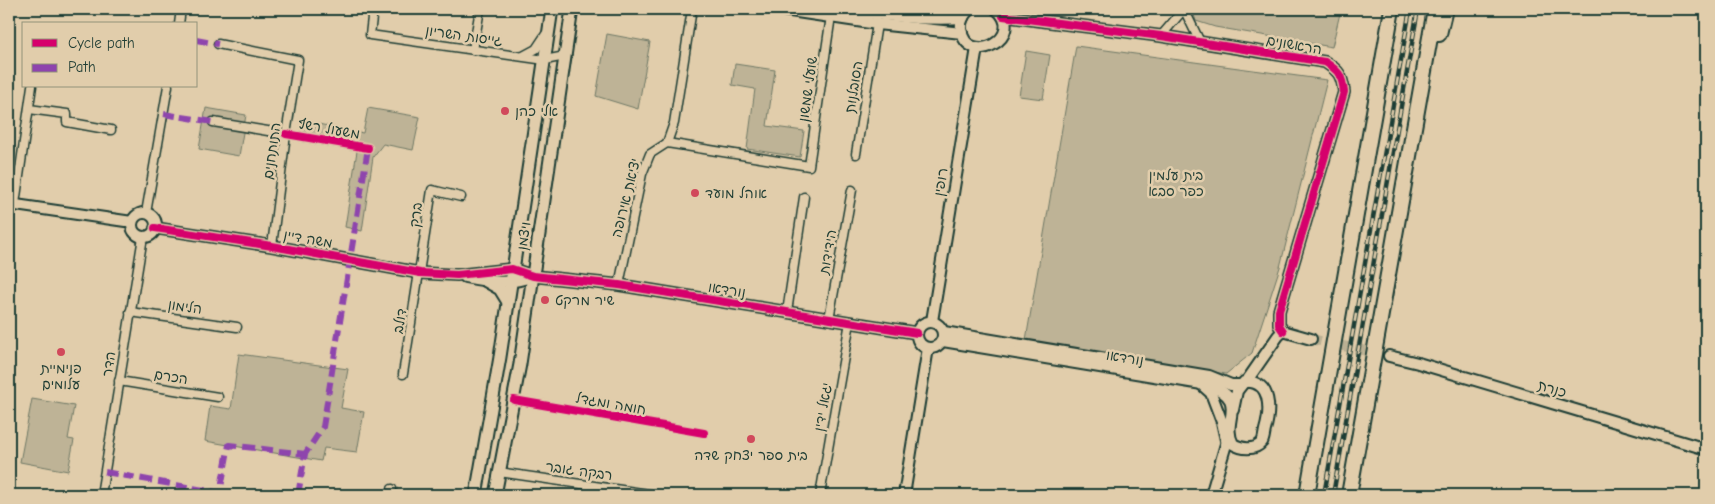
<svg xmlns="http://www.w3.org/2000/svg" width="1715" height="504" viewBox="0 0 1715 504" font-family="'Comic Neue','Playpen Sans Hebrew',sans-serif">
<rect width="100%" height="100%" fill="#e1cdab"/>
<filter id="ink" filterUnits="userSpaceOnUse"><feTurbulence type="fractalNoise" baseFrequency=".02" numOctaves="2"/><feDisplacementMap in="SourceGraphic" scale="10" xChannelSelector="R" yChannelSelector="G"/><feConvolveMatrix kernelMatrix="1 2 1 2 8 2 1 2 1" color-interpolation-filters="sRGB"/></filter>
<g filter="url(#ink)">
<!-- green -->
<g fill="#beb396" stroke="#6e7865">
<path d="M1192,9H1341L1332,47L1215,27L1196,21Z"/>
<path d="M607,34L650,42L638,109L596,96Z"/>
<path d="M1076,46L1327,80L1280,267L1252,353L1226,374L1026,340Z"/>
<path d="M1026,51L1050,55L1043,99L1019,96Z"/>
<path d="M735,64L775,70L767,126L804,131L800,157L747,149L755,89L732,85Z"/>
<path d="M206,108L246,115L239,156L199,149Z"/>
<path d="M368,108L420,117L413,150L383,144L373,157L362,231L345,227L357,151L299,141L303,121L363,133Z"/>
<path d="M239,354L348,369L341,408L364,412L357,452L324,448L321,461L205,441L210,406L231,409Z"/>
<path d="M32,399L74,406L68,439L74,440L68,471L20,462Z"/>
</g>
<g fill="none" stroke-linecap="round" stroke-linejoin="round">
<!-- tertiary-tunnel -->
<path stroke="#bab093" stroke-width="10" stroke-dasharray="10 5" stroke-linecap="butt" d="M1311,339L1389,356"/>
<!-- minor casing -->
<g stroke="#1f3d34" stroke-width="11">
<g id="minor">
<path d="M373,9L370,35L545,60L565,56"/>
<path d="M1184,9L1200,42"/>
<path d="M179,24L181,9"/>
<path d="M1161,36L1184,9"/>
<path d="M218,44L298,60L286,134L272,246"/>
<path d="M473,50L480,9"/>
<path d="M523,56L536,49L546,34"/>
<path d="M29,109L67,114V122L111,130"/>
<path d="M213,122L286,134"/>
<path d="M667,143L809,166L831,16"/>
<path d="M856,154L877,24"/>
<path d="M15,204L32,86"/>
<path d="M146,213L168,86"/>
<path d="M619,285L642,174L650,154L667,143L674,123L692,9"/>
<path d="M130,312L237,327"/>
<path d="M787,312L804,197"/>
<path d="M829,319L852,190"/>
<path d="M403,374L432,190L461,197"/>
<path d="M119,381L218,397"/>
<path d="M499,472L656,495"/>
<path d="M101,495L143,237"/>
<path d="M391,495L392,489"/>
<path d="M820,495L850,322"/>
</g>
</g>
<!-- tertiary casing -->
<g stroke="#1f3d34" stroke-width="14">
<g id="tertiary">
<path d="M777,9L877,24L962,33"/>
<path d="M831,9C875,14 919,21 963,18"/>
<path d="M970,9C964,14 960,21 961,29C967,70 1029,36 996,9"/>
<path d="M1003,16L1161,36L1325,62C1339,71 1342,75 1344,92L1279,311V325L1283,331"/>
<path d="M9,204L132,222"/>
<circle cx="144" cy="225" r="12"/>
<path d="M155,228L272,246L420,273L457,275L512,269L533,276L619,285L917,333"/>
<path d="M465,277C489,282 511,285 533,276"/>
<path d="M932,321L977,48"/>
<circle cx="930" cy="335" r="13"/>
<path d="M1283,331L1311,339"/>
<path d="M944,332L1209,376L1231,385H1241"/>
<path d="M943,341L1208,385C1251,400 1220,420 1233,444C1241,449 1255,451 1262,442C1264,439 1264,434 1265,430C1270,413 1273,379 1244,382L1237,391L1233,410"/>
<path d="M1389,356L1418,363L1706,449"/>
<path d="M1246,382L1278,336L1283,331"/>
<path d="M1201,384L1211,393L1222,422L1226,440"/>
<path d="M904,495L928,348"/>
<path d="M1211,495L1229,434"/>
</g>
</g>
<!-- secondary casing -->
<g stroke="#1f3d34" stroke-width="15">
<g id="secondary">
<path d="M486,281L500,289L508,302"/>
<path d="M476,495L500,357L552,9"/>
<path d="M495,495L520,364L572,9"/>
</g>
</g>
<!-- motorway casing -->
<g stroke="#1f3d34" stroke-width="18">
<g id="motorway">
<path d="M1439,34L1445,9"/>
<path d="M1307,495L1392,9"/>
<path d="M1349,495L1435,9"/>
</g>
</g>
<!-- minor -->
<use href="#minor" stroke="#e1cdab" stroke-width="8"/>
<!-- tertiary -->
<use href="#tertiary" stroke="#e1cdab" stroke-width="10"/>
<!-- secondary -->
<use href="#secondary" stroke="#e1cdab" stroke-width="11"/>
<!-- motorway -->
<use href="#motorway" stroke="#e1cdab" stroke-width="14"/>
<!-- rail casing -->
<g stroke="#1f3d34" stroke-width="4.5">
<g id="rail">
<path d="M1324,495L1410,9"/>
<path d="M1333,495L1418,9"/>
</g>
</g>
<!-- rail -->
<use href="#rail" stroke="#e1cdab" stroke-width="2.5" stroke-dasharray="8" stroke-linecap="butt"/>
<!-- quiet -->
<g stroke="#8e44ad" stroke-width="6" stroke-dasharray="12 6" stroke-linecap="butt">
<path d="M196,40L218,44"/>
<path d="M164,114L213,122"/>
<path d="M105,472L220,493L229,445L305,454"/>
<path d="M298,495L305,454L323,427L368,148"/>
</g>
<!-- cycleway casing -->
<g stroke="#e1cdab" stroke-width="11">
<g id="cycleway">
<path d="M1003,16L1161,36L1325,62C1339,71 1342,75 1344,92L1279,311V325L1283,331"/>
<path d="M286,134L368,148"/>
<path d="M155,228L272,246L420,273L457,275L512,269L533,276L619,285L917,333"/>
<path d="M514,400L704,433"/>
</g>
</g>
<!-- cycleway -->
<use href="#cycleway" stroke="#d6006c" stroke-width="8"/>
</g>
</g>
<!-- markers -->
<g fill="#d1495b" stroke="#e1cdab" stroke-width="2">
<circle cx="505" cy="111" r="5"/>
<circle cx="695" cy="193" r="5"/>
<circle cx="545" cy="300" r="5"/>
<circle cx="61" cy="352" r="5"/>
<circle cx="751" cy="439" r="5"/>
</g>
<g text-anchor="middle" dominant-baseline="central" stroke-width="5" stroke-linejoin="round" paint-order="stroke">
<!-- street labels -->
<g font-size="14" fill="#1f3d34" stroke="#e1cdab">
<text transform="translate(464 36) rotate(8)">גייסות השריון</text>
<text transform="translate(1294 45) rotate(10)">הראשונים</text>
<text transform="translate(854 87) rotate(-81)">הסובלנות</text>
<text transform="translate(808 89) rotate(-82)">שועלי שמשון</text>
<text transform="translate(329 129) rotate(10)">משעול רשף</text>
<text transform="translate(272 151) rotate(-82)">התותחנים</text>
<text transform="translate(941 182) rotate(-81)">רופין</text>
<text transform="translate(626 198) rotate(-76)">יציאת אירופה</text>
<text transform="translate(416 215) rotate(-82)">ברק</text>
<text transform="translate(524 236) rotate(-82)">ויצמן</text>
<text transform="translate(308 239) rotate(10)">משה דיין</text>
<text transform="translate(828 252) rotate(-80)">הידידות</text>
<text transform="translate(727 290) rotate(9)">נורדאו</text>
<text transform="translate(185 307) rotate(8)">הלימון</text>
<text transform="translate(400 321) rotate(-80)">דולב</text>
<text transform="translate(1125 358) rotate(9)">נורדאו</text>
<text transform="translate(109 364) rotate(-81)">הדר</text>
<text transform="translate(171 377) rotate(9)">הכרם</text>
<text transform="translate(1552 389) rotate(17)">כנרת</text>
<text transform="translate(611 404) rotate(10)">חומה ומגדל</text>
<text transform="translate(823 407) rotate(-80)">יגאל ידין</text>
<text transform="translate(579 471) rotate(8)">רבקה גובר</text>
</g>
<!-- poi labels -->
<g font-size="14" fill="#1f3d34" stroke="#e1cdab" text-anchor="start">
<text x="515" y="111">אלי כהן</text>
<text x="705" y="193">אוהל מועד</text>
<text x="555" y="300">שיר מרקט</text>
<text x="61" y="368" text-anchor="middle">פנימיית<tspan x="61" dy="16">עלומים</tspan></text>
<text x="751" y="455" text-anchor="middle">בית ספר יצחק שדה</text>
</g>
<!-- park labels -->
<g font-size="14" fill="#274339" stroke="#e1cdab">
<text x="1176" y="175">בית עלמין<tspan x="1176" dy="16">כפר סבא</tspan></text>
</g>
</g>
<!-- margin -->
<rect width="1715" height="504" fill="none" stroke="#e1cdab" stroke-width="30"/>
<rect x="15" y="15" width="1685" height="474" fill="none" stroke="#1f3d34" stroke-width="2" filter="url(#ink)"/>
<!-- legend -->
<rect x="22" y="22" width="175" height="65" fill="#e1cdab" stroke="#93937b"/>
<rect x="32" y="39" width="25" height="8" fill="#d6006c" stroke="#93937b"/>
<text x="68" y="48" font-size="15" fill="#1f3d34">Cycle path</text>
<rect x="32" y="64" width="25" height="8" fill="#8e44ad" stroke="#93937b"/>
<text x="68" y="72" font-size="15" fill="#1f3d34">Path</text>
</svg>
